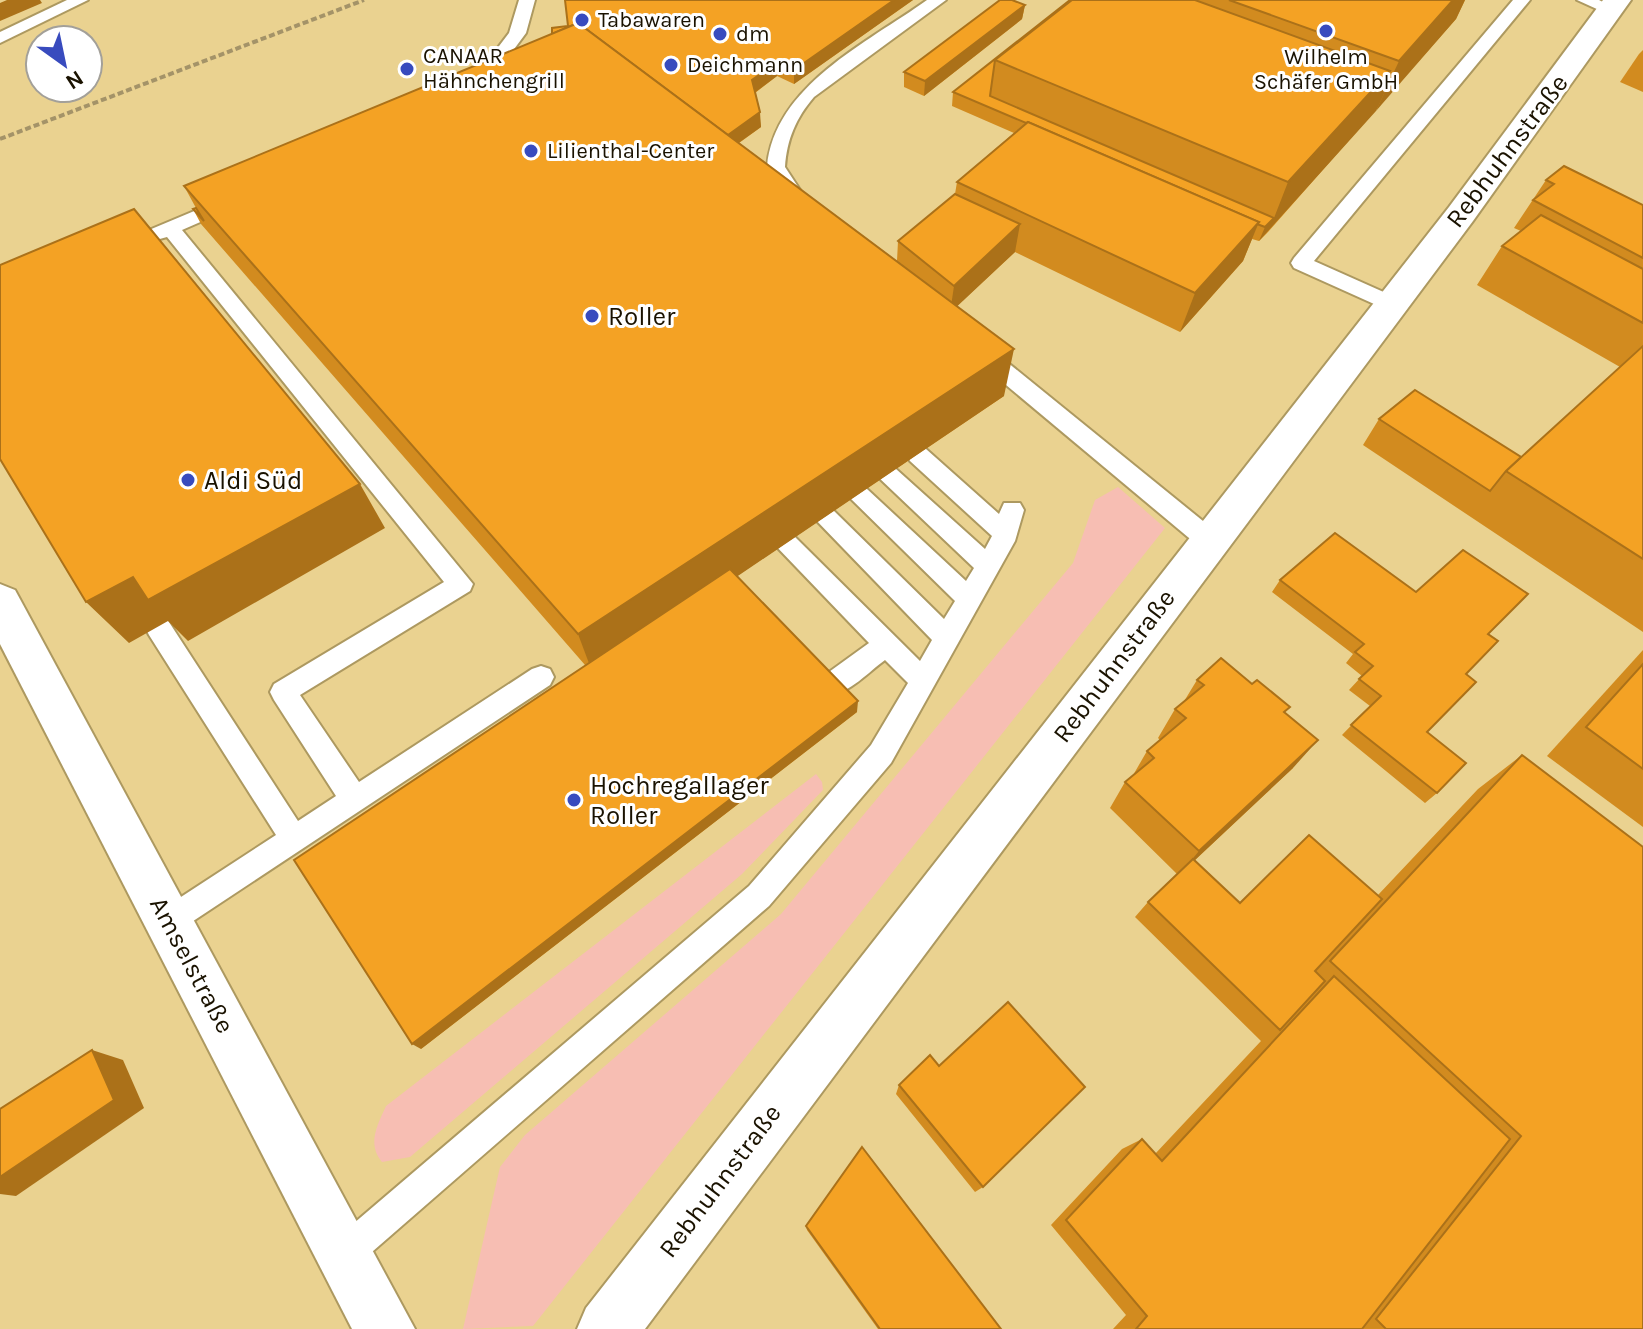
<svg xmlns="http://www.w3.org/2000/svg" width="1643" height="1329" viewBox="0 0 1643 1329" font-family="Karla,sans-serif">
<rect width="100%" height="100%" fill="#f2dda3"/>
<!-- built -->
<path fill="#ead290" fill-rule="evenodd" d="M0,0H1643V1329H0ZM40,40H88V88H40Z"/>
<!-- green -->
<g fill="#f7beb3">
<path d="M1118,487L1165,528L533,1326L463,1329L500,1167L525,1135L781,914L1073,563L1095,500Z"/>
<path d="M816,774L822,782L823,790L742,874L410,1157L382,1162C367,1144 377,1126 386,1106Z"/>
</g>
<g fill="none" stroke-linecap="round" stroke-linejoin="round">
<!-- lane casing -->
<g stroke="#ad9960" stroke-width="4">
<g id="lane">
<path d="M67,0H88L0,43V32Z"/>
<path d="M519,0H535L526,33L486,87H474L471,83L509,33Z"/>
<path d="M927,0H946L814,97C796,118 787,139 785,167L808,202L798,208L791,206L767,167C774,86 867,43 927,0Z"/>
<path d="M1513,0H1530L1314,261L1397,298L1400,303L1397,308H1383L1294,268L1291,263L1294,258Z"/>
<path d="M1577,0H1599L1618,10L1610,15Z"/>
<path d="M230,196L237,198V206L182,230L473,584L470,591L300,695L359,782L532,669L541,666L550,669L554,677L550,685L169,937L158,932L154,922L158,912L276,835L149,635L145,627L149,619L158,616L167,619L298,821L336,796L274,700L270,692L274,684L444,582L167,237L156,240L146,234L149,230Z"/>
<path d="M983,346L991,349L1219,534L1222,541L1219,548L1210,551L1201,548L975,359L972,354L975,349Z"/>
<path d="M918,446L926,449L999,514L1004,503H1020L1024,510L1015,541L891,763L769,906L357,1265L345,1270L333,1265L328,1253L333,1241L749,886L871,745L908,683L885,660C868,672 843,701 822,693L818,685L822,677L869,643L773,543L776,536L785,533L794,536L920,661L932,640L813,517L817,510H833L944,619L955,601L847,495L851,489H867L966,581L974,568L876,475L880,469H896L985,549L992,536L910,461L907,455L910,449Z"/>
</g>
</g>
<!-- street casing -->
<g stroke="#ad9960" stroke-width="4">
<g id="street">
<path d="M1603,0H1631L1473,221L645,1329H577L586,1308L1449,207Z"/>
<path d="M0,584L15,590L415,1329H352L0,644Z"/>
</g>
</g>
<!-- path -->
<path stroke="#a49368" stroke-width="4" stroke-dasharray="6 3" stroke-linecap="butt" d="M0,139L364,0"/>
<!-- lane -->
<use href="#lane" fill="#fff" fill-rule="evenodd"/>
<!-- street -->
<use href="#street" fill="#fff" fill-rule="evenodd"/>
</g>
<!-- wall -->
<g fill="#d28b1f">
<path d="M913,0L794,84L777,76L755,93L761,127L739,143L897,261L898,241L955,194L957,182L1014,133L952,106L953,92L1070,0H1465L1456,19L1268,232L1259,241L1252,239L1243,261L1180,332L1015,252L957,306L1004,396L737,576L857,712L421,1049L585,665L201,224L193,209L196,208L184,186L552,34Z"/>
<path d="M1025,5L1022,19L924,96L904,87V72Z"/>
<path d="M1643,50V92L1620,82L1639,54Z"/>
<path d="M1546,180L1643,205V632L1363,445L1379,419L1521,457L1620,367L1477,285L1502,246L1521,231L1514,228Z"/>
<path d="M1280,580L1416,592L1488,634L1466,674L1427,732L1437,793L1425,803L1342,735L1370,706L1349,690L1362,676L1346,663L1353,654L1272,592Z"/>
<path d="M1643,650V827L1547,756Z"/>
<path d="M1197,680L1285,713L1293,768L1195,860L1240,903L1378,895L1478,789L1522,755L1643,1329H1113L1126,1315L1051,1225L1122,1149L1142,1139L1155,1154L1261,1041L1135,917L1148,902L1177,874L1110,808L1125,782L1132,777L1147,751L1160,740L1158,738L1175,709L1183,703Z"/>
<path d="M899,1085L983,1187L975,1192L896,1094Z"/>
<path d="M806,1226L1001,1329H878L807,1230Z"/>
</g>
<!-- shaded-wall -->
<g fill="#ab7119">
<path d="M7,0H40L42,3L0,21V3Z"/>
<path d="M894,0H913L794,84V70Z"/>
<path d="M1453,0H1465L1456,19L1376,111L1399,61Z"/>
<path d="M1025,5L1022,19L924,96L925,81Z"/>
<path d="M777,62V76L753,94L752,80Z"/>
<path d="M1390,71L1380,93L1389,83L1376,111L1259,241L1265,227L1274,218L1288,182Z"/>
<path d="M760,112L761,127L709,164L707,149Z"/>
<path d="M1259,222L1243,261L1180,332L1195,293Z"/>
<path d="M1020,224L1015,252L950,313L954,286Z"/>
<path d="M1014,349L1004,396L593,674L578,634Z"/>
<path d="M360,484L385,528L188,641L168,621L129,643L86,602L133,577Z"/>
<path d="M858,701L857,712L421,1049L412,1044Z"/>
<path d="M1318,740L1293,768L1179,875L1199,851Z"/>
<path d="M92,1050L123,1060L144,1108L16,1196L0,1194V1177Z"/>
</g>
<!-- building -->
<g fill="#f4a224" stroke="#ab7119" stroke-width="2">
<path d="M565,0H894L794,70L777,62L752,80L760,112L728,135L578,23L552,34V28L568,26Z"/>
<path d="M1000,0H1012L1025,5L925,81L904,72Z"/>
<path d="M1070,0H1072L995,60L990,96L1274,218L1265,227L1257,224L1259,222L1028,122L1026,123L953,92Z"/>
<path d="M1072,0H1195L1390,71L1288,182L995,60Z"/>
<path d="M1229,0H1453L1399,61Z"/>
<path d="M578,23L1014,349L578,634L184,186Z"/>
<path d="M1385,82L1389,83L1380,93Z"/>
<path d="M1028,122L1259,222L1195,293L957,182Z"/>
<path d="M1564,166L1643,205V258L1533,200L1554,184L1546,180Z"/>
<path d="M955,194L1020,224L954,286L898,241Z"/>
<path d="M196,208L204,221L193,209Z"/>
<path d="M134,209L360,484L148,600L133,577L86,602L0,459V265Z"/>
<path d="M1541,215L1643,269V323L1502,246Z"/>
<path d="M1643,346V559L1506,471Z"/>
<path d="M1415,390L1521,457L1506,471L1490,491L1379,419Z"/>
<path d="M1335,533L1416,592L1463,550L1528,594L1488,634L1498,641L1466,674L1476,682L1427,732L1466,763L1437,793L1351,725L1381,696L1359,679L1373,666L1355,652L1364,644L1280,580Z"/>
<path d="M730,569L858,701L412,1044L294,860Z"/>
<path d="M1221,658L1252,684L1257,680L1290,707L1284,712L1318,740L1199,851L1125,782L1154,758L1147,751L1186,718L1175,709L1204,685L1197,680Z"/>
<path d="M1643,664V769L1586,727Z"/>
<path d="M1522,755L1643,847V1329H1386L1376,1319L1521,1136L1330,961Z"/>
<path d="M1309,835L1382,899L1315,971L1325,981L1280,1030L1148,902L1193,859L1240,903Z"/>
<path d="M1334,976L1510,1139L1362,1329H1136L1147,1316L1066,1220L1142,1139L1162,1161Z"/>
<path d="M1008,1002L1085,1087L983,1187L899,1085L930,1055L939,1066Z"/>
<path d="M92,1050L114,1100L0,1177V1109Z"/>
<path d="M862,1147L1001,1329H880L806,1226Z"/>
</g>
<!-- markers -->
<g fill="#384bbe" stroke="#fff" stroke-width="3">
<circle cx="582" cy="20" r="8"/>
<circle cx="1326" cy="31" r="8"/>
<circle cx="720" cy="34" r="8"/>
<circle cx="671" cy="65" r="8"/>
<circle cx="407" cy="69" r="8"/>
<circle cx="531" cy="151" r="8"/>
<circle cx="592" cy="316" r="8"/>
<circle cx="188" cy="480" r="8"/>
<circle cx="574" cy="800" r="8"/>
</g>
<g text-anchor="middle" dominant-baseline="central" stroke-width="6" stroke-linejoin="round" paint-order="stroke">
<!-- far-poi labels -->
<g font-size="22" fill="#1a1200" stroke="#fff" text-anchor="start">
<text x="598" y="20">Tabawaren</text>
<text x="736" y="34">dm</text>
<text x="423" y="56">CANAAR<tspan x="423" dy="25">Hähnchengrill</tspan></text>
<text x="1326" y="57" text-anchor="middle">Wilhelm<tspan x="1326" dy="25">Schäfer GmbH</tspan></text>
<text x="687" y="65">Deichmann</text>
<text x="547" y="151">Lilienthal-Center</text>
</g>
<!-- street labels -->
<g font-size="26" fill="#1a1200" stroke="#fff">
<text transform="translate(1507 151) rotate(-53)">Rebhuhnstraße</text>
<text transform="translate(1114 666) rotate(-53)">Rebhuhnstraße</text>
<text transform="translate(192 965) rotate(62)">Amselstraße</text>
<text transform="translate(720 1181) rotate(-53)">Rebhuhnstraße</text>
</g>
<!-- poi labels -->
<g font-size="26" fill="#1a1200" stroke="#fff" text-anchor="start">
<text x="608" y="316">Roller</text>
<text x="204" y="480">Aldi Süd</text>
<text x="590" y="785">Hochregallager<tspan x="590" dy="30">Roller</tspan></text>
</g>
</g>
<!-- north arrow -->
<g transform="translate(64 64) rotate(147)"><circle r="38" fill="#ffffff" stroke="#a3a099" stroke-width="2"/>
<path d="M0-6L14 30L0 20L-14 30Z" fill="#384bbe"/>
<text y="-12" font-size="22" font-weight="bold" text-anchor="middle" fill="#1a1200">N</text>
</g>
</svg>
